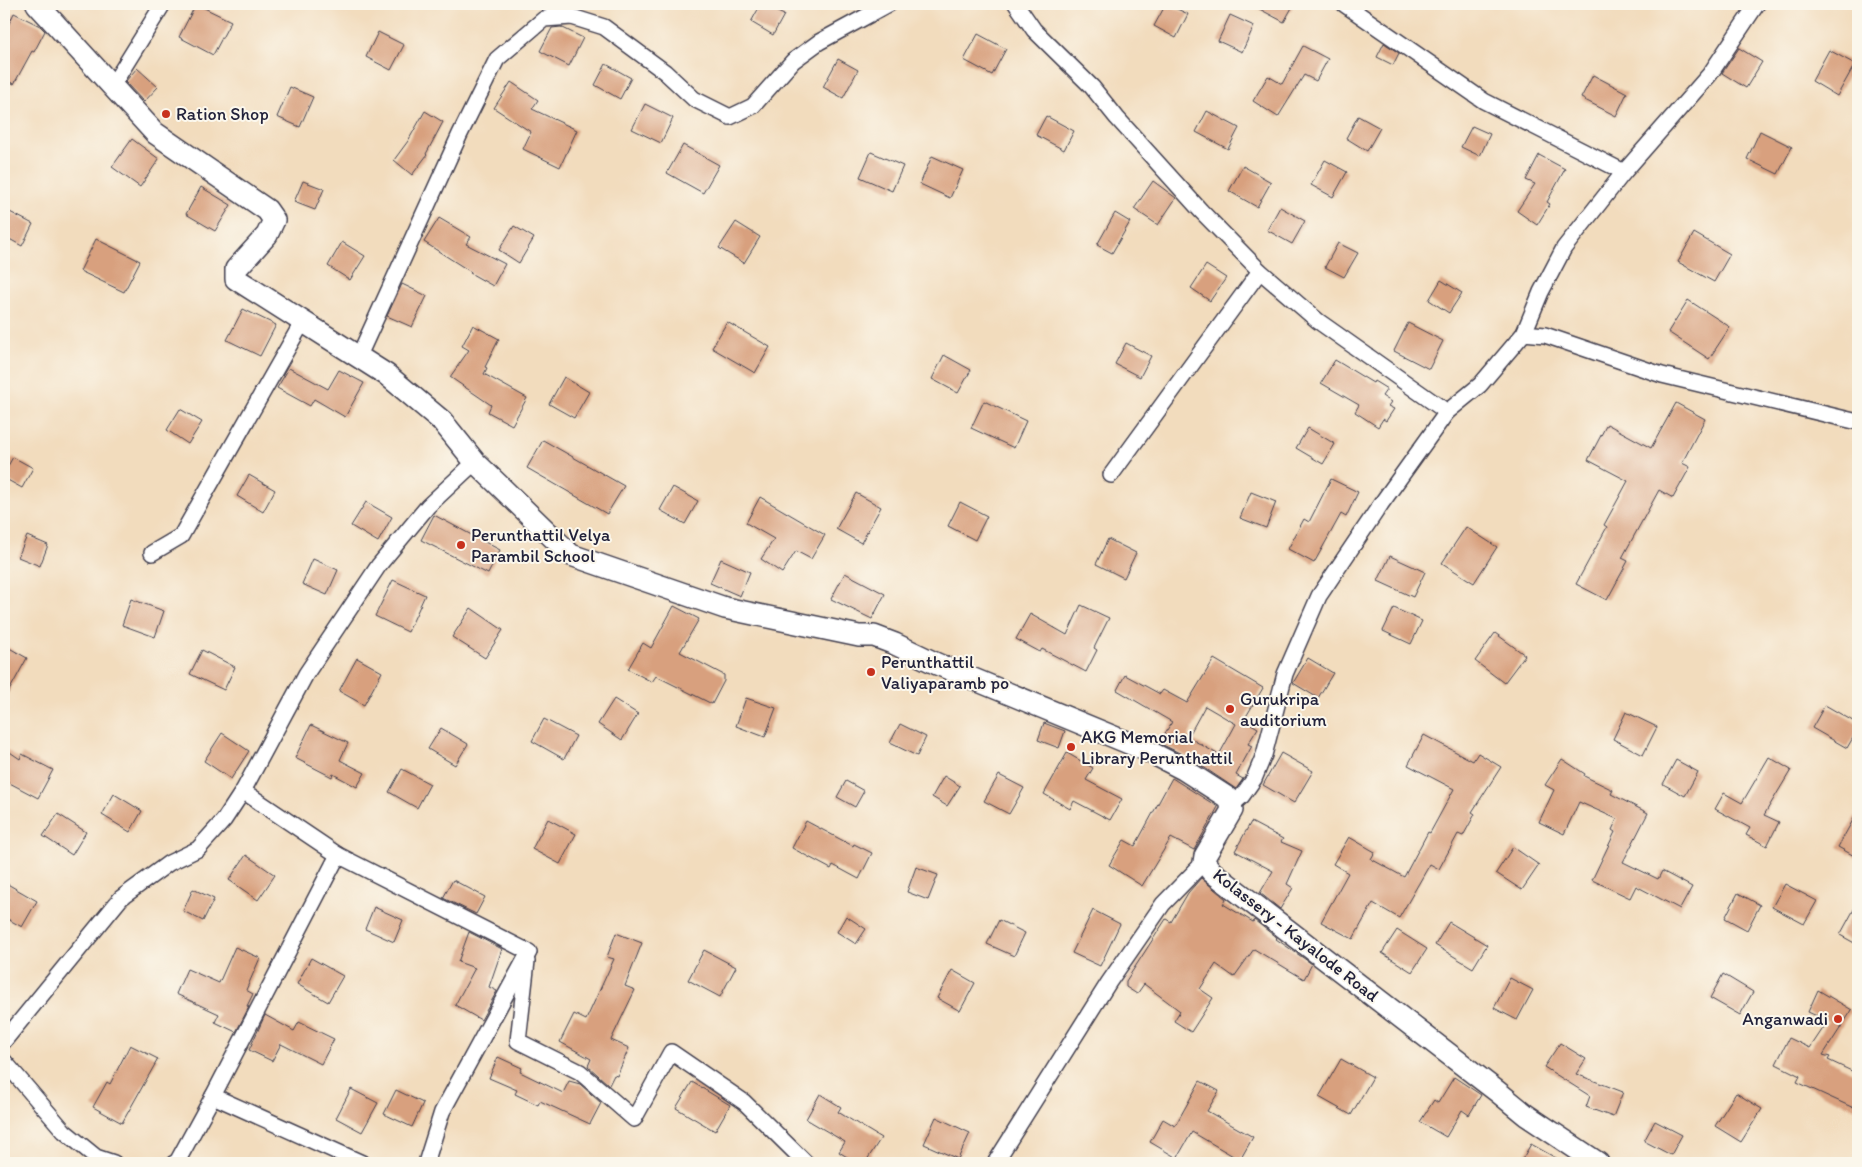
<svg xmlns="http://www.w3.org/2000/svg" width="1862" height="1167" viewBox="0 0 1862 1167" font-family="Itim,sans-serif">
<rect width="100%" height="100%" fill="#fbf7ec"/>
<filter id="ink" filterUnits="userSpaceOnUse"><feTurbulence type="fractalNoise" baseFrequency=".02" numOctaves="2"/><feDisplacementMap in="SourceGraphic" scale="10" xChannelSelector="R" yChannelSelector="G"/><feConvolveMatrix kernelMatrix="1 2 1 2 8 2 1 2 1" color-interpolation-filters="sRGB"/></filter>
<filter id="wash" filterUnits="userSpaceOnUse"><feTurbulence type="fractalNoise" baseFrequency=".0096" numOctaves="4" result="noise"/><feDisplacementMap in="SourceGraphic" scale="20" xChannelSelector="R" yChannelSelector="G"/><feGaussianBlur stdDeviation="1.12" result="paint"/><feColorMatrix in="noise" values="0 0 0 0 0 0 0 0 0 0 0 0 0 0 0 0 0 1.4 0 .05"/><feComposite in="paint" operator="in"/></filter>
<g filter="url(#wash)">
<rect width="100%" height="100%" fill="#f2dcbd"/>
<g id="blocks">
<!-- building -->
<g fill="#d8a07e" fill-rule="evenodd">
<path d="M196,4L231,21L213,55L179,37Z"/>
<path d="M761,4L784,15L773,35L751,22Z"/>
<path d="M1166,4L1188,14L1176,38L1154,26Z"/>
<path d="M1250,4H1294L1284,22Z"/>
<path d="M14,13L40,26L45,31L34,52L32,51L14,84L4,79V34Z"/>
<path d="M1230,15L1254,26L1242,52L1218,41Z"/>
<path d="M561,27L583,38L569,66L540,51L552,28Z"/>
<path d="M378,32L404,45L391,70L366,57Z"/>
<path d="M978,34L1006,49L992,75L964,60Z"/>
<path d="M1384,43L1399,53L1393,65L1377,57Z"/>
<path d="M1303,46L1328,59L1316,81L1304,75L1278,117L1253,101L1268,76L1282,84Z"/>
<path d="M1739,48L1762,62L1746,88L1722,73Z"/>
<path d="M1829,50L1855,64L1837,96L1812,81Z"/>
<path d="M838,59L858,70L843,98L823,87Z"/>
<path d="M606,64L631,78L620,99L595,85Z"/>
<path d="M137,68L158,87L144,102L125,82Z"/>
<path d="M1593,75L1627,93L1616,116L1581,98Z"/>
<path d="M511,82L538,100L532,109L577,130L560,167L523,149L531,132L494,108Z"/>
<path d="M290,87L313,97L300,127L277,117Z"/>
<path d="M645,104L673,118L661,143L632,129Z"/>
<path d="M425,111L443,122L426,154L427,155L412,175L394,160L408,141Z"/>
<path d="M1207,111L1239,128L1228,149L1196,132Z"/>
<path d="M1046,116L1074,131L1064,150L1036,135Z"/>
<path d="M1358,116L1380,128L1367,151L1346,138Z"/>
<path d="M1472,126L1490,134L1480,156L1461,147Z"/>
<path d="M1760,131L1792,147L1778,174L1747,159Z"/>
<path d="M132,139L159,159L140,187L112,167Z"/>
<path d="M683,145L719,165L703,193L667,173Z"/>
<path d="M871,152L903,166L892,191L860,177Z"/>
<path d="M1539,155L1565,169L1547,202L1550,204L1537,225L1517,211L1535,184L1526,180Z"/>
<path d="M932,156L963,170L950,198L920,184Z"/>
<path d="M1325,160L1347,172L1333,197L1311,185Z"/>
<path d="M1243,166L1271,182L1257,207L1229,191Z"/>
<path d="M303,181L324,189L315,210L294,202Z"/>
<path d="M1153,181L1176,198L1158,225L1134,209Z"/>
<path d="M201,187L231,205L215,231L186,214Z"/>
<path d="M1280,207L1305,221L1292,244L1267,230Z"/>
<path d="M4,209L33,224L22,246L4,236Z"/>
<path d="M1115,213L1130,222L1112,253L1097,245Z"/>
<path d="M439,218L471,237L466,244L505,264L493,286L470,273L471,272L424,242Z"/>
<path d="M736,222L760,237L744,263L719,248Z"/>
<path d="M514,226L534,238L519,263L499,250Z"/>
<path d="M1694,233L1730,254L1714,282L1678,262Z"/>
<path d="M96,239L140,261L124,292L80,271Z"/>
<path d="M342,242L365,256L350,280L328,266Z"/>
<path d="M1338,243L1358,253L1344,277L1325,267Z"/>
<path d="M1206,265L1226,278L1210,301L1191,288Z"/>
<path d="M1441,280L1462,293L1449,313L1429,300Z"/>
<path d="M402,284L427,296L412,327L387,316Z"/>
<path d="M1688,300L1730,327L1709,359L1668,332Z"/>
<path d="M243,309L276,325L260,356L227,340Z"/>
<path d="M727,322L770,347L755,373L712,348Z"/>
<path d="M1408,323L1443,341L1429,369L1394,351Z"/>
<path d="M473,325L499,339L485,367L487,368L484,374L527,398L512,425L488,412L491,405L450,377L469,350L462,346Z"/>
<path d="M1126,343L1151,356L1140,377L1115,364Z"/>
<path d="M944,355L971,370L958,393L932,379Z"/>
<path d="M1335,360L1373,383L1374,381L1387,389L1382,396L1391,402L1388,406L1394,409L1386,421L1383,419L1378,427L1355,412L1359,405L1321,383Z"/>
<path d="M289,368L328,389L339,370L364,383L345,417L314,399L310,406L277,388Z"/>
<path d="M564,377L589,392L574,418L549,404Z"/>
<path d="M984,401L1026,421L1014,448L971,428Z"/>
<path d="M1676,403L1705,419L1682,463L1690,467L1673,498L1659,490L1622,558L1628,561L1607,600L1576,584L1607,527L1604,525L1628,481L1588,460L1607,424L1651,448Z"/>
<path d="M180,409L202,422L188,444L167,430Z"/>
<path d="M1308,428L1335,444L1323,464L1296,448Z"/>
<path d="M543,440L624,486L607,514L527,468Z"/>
<path d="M13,457L33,468L22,488L4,478V473Z"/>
<path d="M249,475L275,490L263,512L237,496Z"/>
<path d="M1331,479L1358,492L1346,517L1341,514L1314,563L1288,549L1304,519L1309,522Z"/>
<path d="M673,487L698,501L685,524L660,510Z"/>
<path d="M1251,492L1276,502L1266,528L1240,518Z"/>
<path d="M856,493L881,507L861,543L836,529Z"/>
<path d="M760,497L825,535L811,559L796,551L782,573L761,559L774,539L746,523Z"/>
<path d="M366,502L392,517L378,542L351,526Z"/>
<path d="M960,502L987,516L975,540L948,526Z"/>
<path d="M434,515L500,550L488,574L421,540Z"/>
<path d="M1466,527L1497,547L1474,583L1442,563Z"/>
<path d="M27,536L48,545L40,566L18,557Z"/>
<path d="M1108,539L1136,553L1124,578L1096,564Z"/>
<path d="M1390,556L1425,572L1413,597L1378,581Z"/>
<path d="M313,559L338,570L327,595L302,584Z"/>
<path d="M721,559L750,572L740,596L710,583Z"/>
<path d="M845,573L885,594L872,619L831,599Z"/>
<path d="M393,580L425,595L408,632L375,616Z"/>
<path d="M131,599L164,611L155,637L122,625Z"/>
<path d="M1081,605L1109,618L1094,648L1097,650L1086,672L1042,649L1040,652L1016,639L1030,614L1067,635Z"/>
<path d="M674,606L699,619L680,652L724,675V681L712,704L656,676L652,682L628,669L643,643L651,648Z"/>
<path d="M471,608L503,630L485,658L452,637Z"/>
<path d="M1394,608L1422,621L1411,644L1383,631Z"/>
<path d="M1495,633L1525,655L1504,683L1475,661Z"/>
<path d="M4,645L27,658L4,700Z"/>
<path d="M202,650L235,667L224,690L190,674Z"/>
<path d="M357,658L382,672L364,705L339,691Z"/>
<path d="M1308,658L1333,673L1318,698L1293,683Z"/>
<path d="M1214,659L1263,688L1244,720L1258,728L1248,744L1252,746L1236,775L1243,779L1236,789L1190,758L1159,743L1172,722L1117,690L1125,675L1160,694L1163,690L1187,703ZM1205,706L1236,724L1219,755L1188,737Z"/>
<path d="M746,698L776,708L765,737L736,726Z"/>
<path d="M614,699L638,714L622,740L598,724Z"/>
<path d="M1825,705L1858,724V729L1847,748L1812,728Z"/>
<path d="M1626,712L1657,727L1643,755L1613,739Z"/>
<path d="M544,719L576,736L564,759L532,741Z"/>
<path d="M1044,723L1065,731L1059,748L1038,740Z"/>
<path d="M900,724L926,737L917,756L890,743Z"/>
<path d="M311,725L348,743L340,760L365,773L357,787L333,774L332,777L295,758Z"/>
<path d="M441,728L468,744L455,765L428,749Z"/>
<path d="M222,733L249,751L231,779L204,761Z"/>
<path d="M1424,735L1473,761L1478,753L1501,767L1472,812L1475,814L1463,836L1458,834L1439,869L1430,864L1399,918L1373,903L1353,939L1321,922L1348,873L1333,864L1349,837L1375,852L1371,859L1404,877L1428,832L1430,833L1454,789L1408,765Z"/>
<path d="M4,748L20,759L22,754L53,770L38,798L4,780Z"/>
<path d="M1067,753L1093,768L1086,780L1122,799L1110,820L1074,801L1070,809L1044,794Z"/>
<path d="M1281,753L1313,771L1294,803L1263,785Z"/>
<path d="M1769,757L1791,770L1764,815L1779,822L1767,846L1746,835L1750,828L1715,809L1724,793L1742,803Z"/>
<path d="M1562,759L1585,774L1584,776L1613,790L1611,794L1648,813L1623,862L1658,879L1662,871L1692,887L1680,909L1636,886L1630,898L1592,880L1615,832L1612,830L1617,819L1579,802L1564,834L1539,822L1554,790L1545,785Z"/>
<path d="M1676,760L1698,772L1685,796L1663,784Z"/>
<path d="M402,769L430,784L417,808L389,792Z"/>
<path d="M999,775L1024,788L1009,814L984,801Z"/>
<path d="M944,776L960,786L947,806L932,797Z"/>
<path d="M1172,778L1218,807L1194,850L1171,838L1142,886L1109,865L1124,840L1135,846Z"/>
<path d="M846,781L864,791L855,807L837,797Z"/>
<path d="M114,794L142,811L130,832L102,815Z"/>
<path d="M1858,811V858L1838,847Z"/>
<path d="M58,814L86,832L72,855L43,836Z"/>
<path d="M548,819L576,834L560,864L532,849Z"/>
<path d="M806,821L853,846L854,844L872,853L859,879L833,865L831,869L792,848Z"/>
<path d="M1251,822L1283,839L1281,842L1302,851L1287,884L1293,888L1280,909L1260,893L1273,871L1235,851Z"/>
<path d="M1513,847L1539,865L1522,890L1496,873Z"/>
<path d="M246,855L275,875L258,900L229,880Z"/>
<path d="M916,867L938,875L928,900L907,892Z"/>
<path d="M1201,878L1226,899L1223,904L1253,922L1254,920L1277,938L1276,939L1312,964L1304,979L1254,949L1234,977L1216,964L1200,989L1213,998L1191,1032L1174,1021L1180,1011L1144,984L1137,994L1126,987V981L1166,919L1171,922L1188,893Z"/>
<path d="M453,880L485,897L476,914L443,898Z"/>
<path d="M4,882L37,901L22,927L4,917Z"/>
<path d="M1785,884L1817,901L1804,924L1772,907Z"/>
<path d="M193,889L214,899L203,921L183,911Z"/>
<path d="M1738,893L1760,905L1747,930L1725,918Z"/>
<path d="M1858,902V945L1840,935Z"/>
<path d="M374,907L403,920L394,942L365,929Z"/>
<path d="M1093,910L1120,924L1100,966L1072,953Z"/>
<path d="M846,916L866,929L856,944L837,932Z"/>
<path d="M999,920L1025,933L1014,956L987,944Z"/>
<path d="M1449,922L1487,945L1473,968L1435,945Z"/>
<path d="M1397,930L1427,949L1412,972L1382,953Z"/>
<path d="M469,932L502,949L489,987L497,991L481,1020L455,1005L475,968L458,962Z"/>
<path d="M616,933L642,943L625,986L635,990L611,1040L629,1048L617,1076L614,1075L609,1085L588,1066L591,1059L560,1042L574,1014L586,1020L614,959L607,957Z"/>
<path d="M235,947L260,958L246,990L253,994L247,1006L249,1007L236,1032L215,1022L219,1014L176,994L187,969L219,983Z"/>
<path d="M704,950L736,967L720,997L688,980Z"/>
<path d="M311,958L343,976L328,1002L297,984Z"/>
<path d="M952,970L975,983L960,1011L937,998Z"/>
<path d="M1723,974L1753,992L1740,1015L1710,998Z"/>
<path d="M1510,978L1533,990L1517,1020L1494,1008Z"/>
<path d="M1818,990L1852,1010L1823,1055L1830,1057L1828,1060L1858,1074V1110L1797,1082L1800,1076L1776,1064L1789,1038L1810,1048L1828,1021L1808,1012Z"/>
<path d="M265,1015L294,1031L299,1022L334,1039L321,1064L281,1044L272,1061L249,1050Z"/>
<path d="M1560,1043L1586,1059L1576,1074L1623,1092L1613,1117L1586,1107L1590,1096L1544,1067Z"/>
<path d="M130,1045L158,1059L122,1123L93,1107L107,1082L110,1084Z"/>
<path d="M498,1057L522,1068L520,1072L563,1093L569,1081L580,1084L601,1103L590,1124L540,1101L538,1105L515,1094L517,1090L489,1078Z"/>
<path d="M1341,1059L1373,1077L1351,1115L1319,1097Z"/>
<path d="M1454,1077L1481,1095L1469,1115L1462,1110L1446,1137L1420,1122L1434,1100L1438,1103Z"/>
<path d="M1200,1081L1219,1091L1207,1111L1253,1137L1240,1160L1192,1132L1177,1158L1150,1142L1163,1119L1175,1126Z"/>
<path d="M692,1082L730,1105L715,1131L676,1108Z"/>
<path d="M351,1089L378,1103L362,1132L336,1118Z"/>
<path d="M396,1090L423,1103L412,1127L384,1114Z"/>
<path d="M1736,1093L1762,1109L1741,1142L1715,1126Z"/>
<path d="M820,1094L841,1107L838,1112L881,1138L865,1163H857L839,1152L845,1142L806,1119Z"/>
<path d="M936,1117L970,1133L958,1159L924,1144Z"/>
<path d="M1655,1121L1682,1135L1671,1155L1644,1141Z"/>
<path d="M1531,1144L1565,1163H1520Z"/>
</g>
</g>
</g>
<g filter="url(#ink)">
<use href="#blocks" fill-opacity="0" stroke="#413e4e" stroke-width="1"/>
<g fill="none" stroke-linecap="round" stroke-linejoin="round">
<!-- minor casing -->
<g stroke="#413e4e" stroke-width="18">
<g id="minor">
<path d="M548,4L572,17L604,27L665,72L694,99L730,117L753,106L793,61L819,42L889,4"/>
<path d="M1016,4L1034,30L1092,87L1117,118L1201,211L1260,271L1318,321L1447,412"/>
<path d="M1344,4L1484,101L1624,172"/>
<path d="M112,86L163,4"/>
<path d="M1524,333L1541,292L1564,248L1624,172L1710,74L1757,4"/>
<path d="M358,358L460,134L497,59L544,19L572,17"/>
<path d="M1111,475L1260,271"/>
<path d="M152,553L181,536L302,323"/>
<path d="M243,791L338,855L529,952L442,1112L426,1163"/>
<path d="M1232,805L1242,796L1254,779L1264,755L1285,674L1319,596L1381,504L1447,412L1480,385L1524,333L1545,335L1662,375L1858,422"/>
<path d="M527,961L518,1041L580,1072L634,1119L671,1052L744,1102L806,1163"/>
<path d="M4,1041L121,898L169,863L198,849L224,820L243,791L306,674L379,565L428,506L475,462"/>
<path d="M4,1061L64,1131L96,1157L114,1163"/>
<path d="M213,1096L362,1163"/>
<path d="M174,1163L177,1162L213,1096L338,855"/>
<path d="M995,1163L1109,982L1163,904L1204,862"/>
</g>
</g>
<!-- secondary casing -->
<g stroke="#413e4e" stroke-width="24">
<path id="secondary" d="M37,4L155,133L267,210L274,220L267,235L236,269V279L387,375L442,421L475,462L571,555L725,608L859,636H874L895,644L937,664L1148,751L1183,769L1225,796L1230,800L1232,810L1205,856L1204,862L1212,872L1498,1092L1526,1115L1598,1163"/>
</g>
<!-- minor -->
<use href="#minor" stroke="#fff" stroke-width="15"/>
<!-- secondary -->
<use href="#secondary" stroke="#fff" stroke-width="21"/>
</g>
</g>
<!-- markers -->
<g fill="#c8321e" stroke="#fbf7ec" stroke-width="2">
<circle cx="166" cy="114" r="5"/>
<circle cx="461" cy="545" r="5"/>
<circle cx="871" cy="672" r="5"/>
<circle cx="1230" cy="709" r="5"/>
<circle cx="1071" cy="747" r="5"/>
<circle cx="1838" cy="1019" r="5"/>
</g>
<g text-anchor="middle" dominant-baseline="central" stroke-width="4" stroke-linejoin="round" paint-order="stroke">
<!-- poi labels -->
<g font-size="18" fill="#22223b" stroke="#fbf7ec" text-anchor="start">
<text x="176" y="114">Ration Shop</text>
<text x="471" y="535">Perunthattil Velya<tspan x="471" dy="21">Parambil School</tspan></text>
<text x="881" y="662">Perunthattil<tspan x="881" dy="21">Valiyaparamb po</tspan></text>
<text x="1240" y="699">Gurukripa<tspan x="1240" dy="21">auditorium</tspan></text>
<text x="1081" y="737">AKG Memorial<tspan x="1081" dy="21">Library Perunthattil</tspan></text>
<text x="1828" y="1019" text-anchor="end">Anganwadi</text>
</g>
<!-- street labels -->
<g font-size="18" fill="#22223b" stroke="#fbf7ec">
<text transform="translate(1296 935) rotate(38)">Kolassery - Kayalode Road</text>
</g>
</g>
<!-- margin -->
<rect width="1862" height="1167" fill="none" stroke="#fbf7ec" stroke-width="20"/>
</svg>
